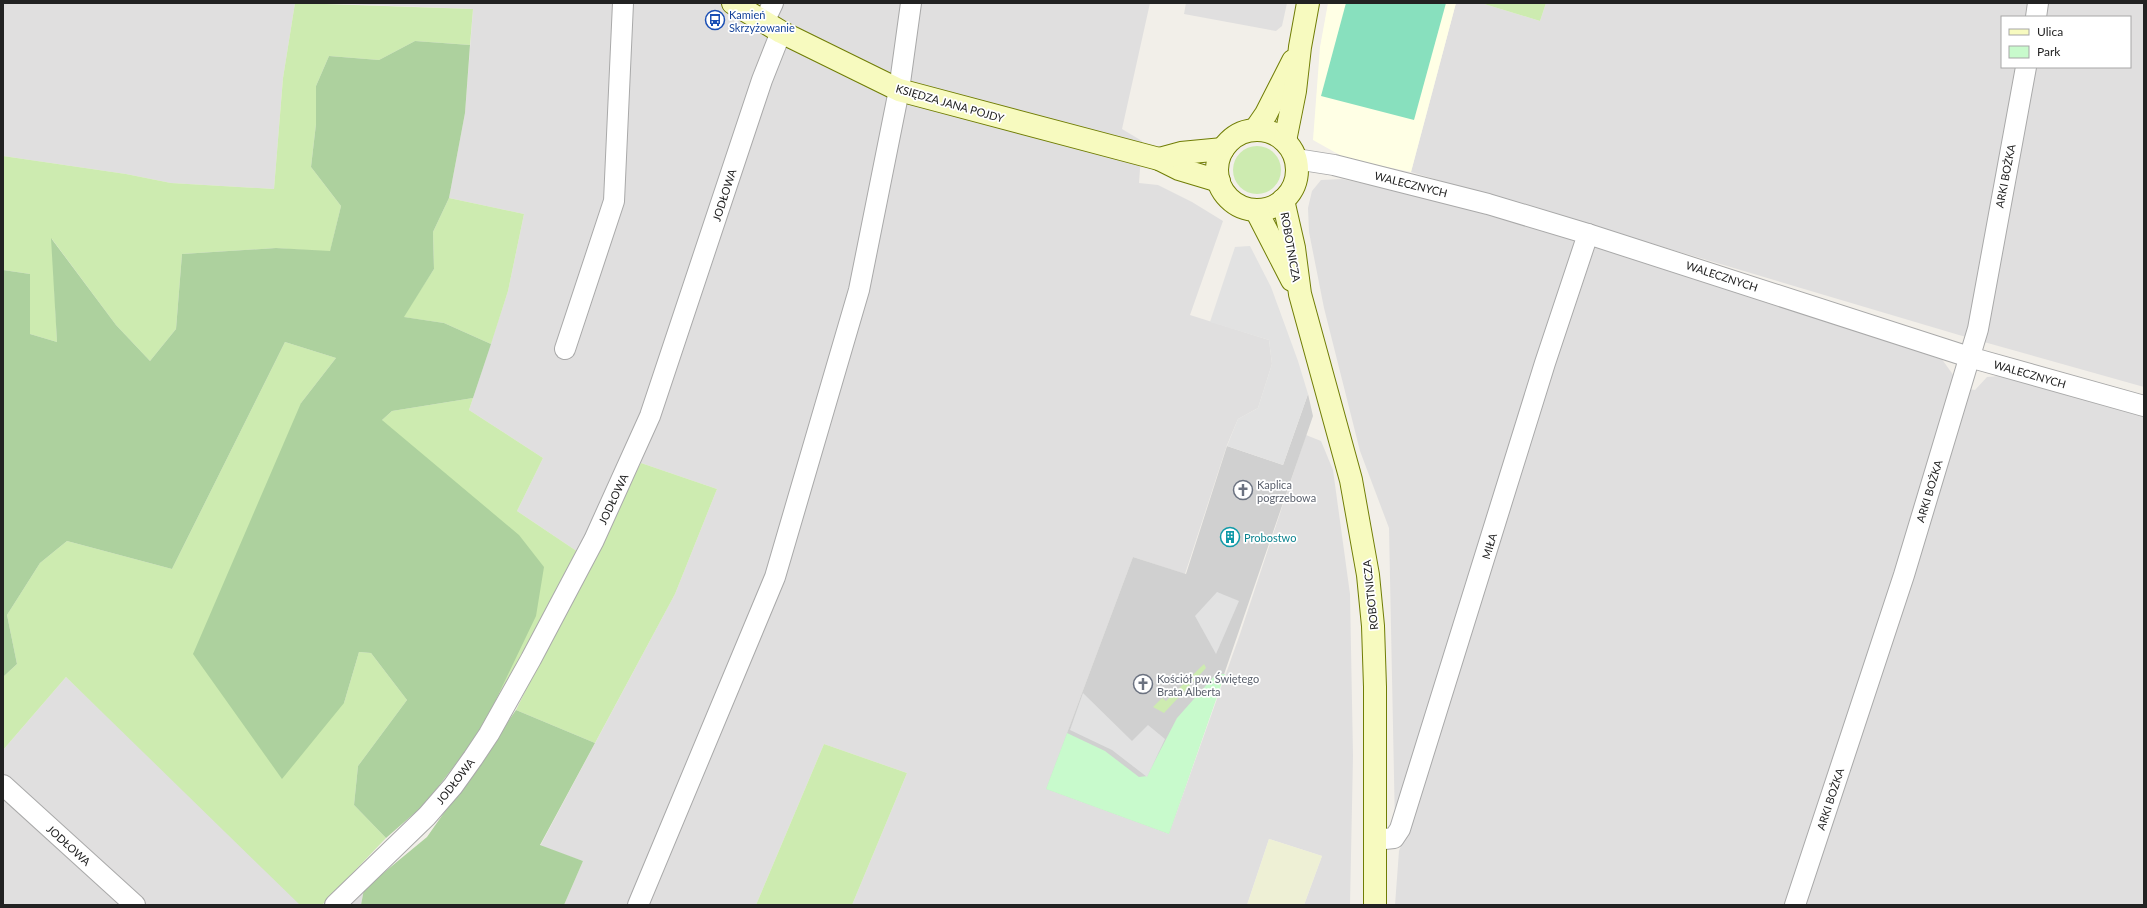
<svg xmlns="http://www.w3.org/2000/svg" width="2147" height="908" viewBox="0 0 2147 908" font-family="Lato,sans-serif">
<rect width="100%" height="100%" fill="#f2efe9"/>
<!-- residential -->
<g fill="#e0dfdf" fill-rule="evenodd">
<path d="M3,3H295L283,78L274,189L171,183L126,174L3,156Z"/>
<path d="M317,3H1150L1122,129L1142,141L1139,183L1158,185L1192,202L1223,221L1190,315L1269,340L1272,364L1258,408L1238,419L1227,445L1185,574L1133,557L1046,789L1169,834L1240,634L1306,435L1321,441L1333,470L1350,594L1353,756L1350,905H1304L1322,856L1269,839L1247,905H852L907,773L824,744L756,905H564L583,861L540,846L675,594L717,489L641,463L578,552L517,511L543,458L469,410L508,291L524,214L449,198L465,113L473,9Z"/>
<path d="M1186,3H1287L1282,26L1276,31L1184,14Z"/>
<path d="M1456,3H1481L1540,21L1546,3H2144V387L1959,335L1411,172ZM2002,17H2130V67H2002Z"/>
<path d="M1342,179L1444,201L1601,249L1941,358L1954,376L1951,386L1975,390L1987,377L1998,376L2144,416V905H1395L1399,851L1430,764L1395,826L1389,528L1360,451L1324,308L1309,232L1308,208L1312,191L1321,180Z"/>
<path d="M66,677L153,760L301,905H147L3,776V750Z"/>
<path d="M3,794L125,905H3Z"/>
<path d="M364,889L361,905H348Z"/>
</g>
<!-- education -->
<path fill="#ffffe5" d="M1328,3H1456L1411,172L1345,158L1313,140L1320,47Z"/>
<!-- religious -->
<path fill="#d0d0d0" d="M1308,394L1313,416L1169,834L1046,789L1133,557L1186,574L1227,446L1283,465Z"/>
<!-- farmland -->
<path fill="#eef0d5" d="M1269,839L1322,856L1304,905H1247Z"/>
<!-- grass -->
<g fill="#cdebb0">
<path d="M295,3L473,9L470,45L415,41L379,60L329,56L316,86V124L311,167L341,206L330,252L276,248L182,254L176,329L150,361L116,325L52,239L57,342L30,334V274L3,270V156L126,174L171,183L274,189L283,78Z"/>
<path d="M1481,3H1546L1540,21Z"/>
<circle cx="1257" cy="170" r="24"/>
<path d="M449,198L524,214L508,291L491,344L444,323L403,317L434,269L433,232Z"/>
<path d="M285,342L336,358L301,403L344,703L359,652L371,653L407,700L358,766L354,805L386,838L322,905H300L66,677L3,750V677L17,664L7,615L40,563L67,541L172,569Z"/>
<path d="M473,398L469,410L543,458L517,511L578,552L481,731L382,420L392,411Z"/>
<path d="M641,463L717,489L675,594L595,743L516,710L577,586Z"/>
<path d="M1204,664L1206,668L1164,713L1153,707L1162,698L1166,701Z"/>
<path d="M824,744L907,773L852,905H756Z"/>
</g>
<!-- forest -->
<g fill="#add19e">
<path d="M415,41L470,45L465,113L449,198L433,232L434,269L404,317L444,323L491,344L473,398L392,411L382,420L519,535L544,567L536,616L481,731L425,804L386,838L354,805L358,766L407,700L371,653L359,652L344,703L282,779L193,654L301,403L336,358L285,342L172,569L67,541L40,563L7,615L17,664L3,677V270L30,274V334L57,342L51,238L116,325L150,361L176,329L182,254L276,248L330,251L341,206L311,167L316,124V86L329,56L379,60Z"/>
<path d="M516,710L595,743L540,845L583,861L564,905H361L364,889L427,837Z"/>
</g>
<!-- park -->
<path fill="#c8facc" d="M1216,674H1225L1169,834L1046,789L1067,733L1105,751L1139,777L1147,776L1177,718Z"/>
<!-- pitch -->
<path fill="#88e0be" d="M1346,3H1446L1414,120L1321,96Z"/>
<!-- parking -->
<g fill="#e2e2e2">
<path d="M1250,246L1271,287L1298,361L1308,394L1283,465L1227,446L1238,419L1258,408L1272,364L1269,340L1210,322L1235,247Z"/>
<path d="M1217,592L1239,601L1216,654L1195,616Z"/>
<path d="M1083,693L1132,741L1148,725L1165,739L1147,777L1112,750L1070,730Z"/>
</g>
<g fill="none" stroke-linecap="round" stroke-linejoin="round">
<!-- street casing -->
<g stroke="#a9a9a9" stroke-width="22">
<g id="street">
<path d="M2036,17L2038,3"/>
<path d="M764,22L773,3"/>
<path d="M1296,159L1334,165L1488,204L1588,234L1969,357L2144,406"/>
<path d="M565,349L614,201L623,3"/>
<path d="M3,785L135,905"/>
<path d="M1375,840L1394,838L1400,829L1545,363L1588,234"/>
<path d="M335,905L427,816L453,786L473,758L489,734L531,659L594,540L650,416L762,80L781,32"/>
<path d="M638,905L775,577L859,290L899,90L911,3"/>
<path d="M1795,905L1904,575L1978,329L2026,67"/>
</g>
</g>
<!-- secondary casing -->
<g stroke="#707d05" stroke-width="24">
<g id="secondary">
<path d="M733,3L781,32L899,90L1159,159L1179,169L1219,181"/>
<path d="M1255,130L1266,114L1293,61"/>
<circle cx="1257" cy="170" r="40"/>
<path d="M1285,141L1295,91L1300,47L1308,3"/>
<path d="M1159,159L1181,153L1223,149"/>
<path d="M1283,200L1294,248L1300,294L1351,480L1368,575L1373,626L1375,687V905"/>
<path d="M1256,210L1292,280"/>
</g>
</g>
<!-- street -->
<use href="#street" stroke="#fff" stroke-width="20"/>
<!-- secondary -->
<use href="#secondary" stroke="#f7fabf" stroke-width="22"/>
</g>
<!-- icons -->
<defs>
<g id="bus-ring" transform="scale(1)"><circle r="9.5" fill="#fff" stroke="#1a4fb4" stroke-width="1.5"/><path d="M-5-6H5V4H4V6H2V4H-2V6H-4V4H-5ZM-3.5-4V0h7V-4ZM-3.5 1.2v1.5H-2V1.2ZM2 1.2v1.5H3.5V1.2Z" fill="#1a4fb4"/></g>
<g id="church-ring" transform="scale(1)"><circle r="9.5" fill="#fff" stroke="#6b7280" stroke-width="1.5"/><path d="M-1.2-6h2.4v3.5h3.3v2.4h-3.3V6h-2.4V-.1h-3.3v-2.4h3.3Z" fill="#6b7280"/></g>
<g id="building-ring" transform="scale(1)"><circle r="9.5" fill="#fff" stroke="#0f9aa8" stroke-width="1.5"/><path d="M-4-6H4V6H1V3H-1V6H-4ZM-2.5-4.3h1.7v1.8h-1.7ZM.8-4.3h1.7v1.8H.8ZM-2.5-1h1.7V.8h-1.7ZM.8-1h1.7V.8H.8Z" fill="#0f9aa8"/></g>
</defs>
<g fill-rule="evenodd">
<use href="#bus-ring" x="715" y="20"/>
<use href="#church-ring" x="1243" y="490"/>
<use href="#building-ring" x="1230" y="537"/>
<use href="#church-ring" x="1143" y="684"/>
</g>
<g text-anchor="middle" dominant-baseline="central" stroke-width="3.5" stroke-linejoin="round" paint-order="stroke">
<!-- transit labels -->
<g font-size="11" fill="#164399" stroke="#fff" text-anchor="start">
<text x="729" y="14">Kamień<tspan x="729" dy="13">Skrzyżowanie</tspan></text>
</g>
<!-- street labels -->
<g font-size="11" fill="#222" stroke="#fff">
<text transform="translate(950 103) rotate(16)">KSIĘDZA JANA POJDY</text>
<text transform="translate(2005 176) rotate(-79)">ARKI BOŻKA</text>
<text transform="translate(1411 184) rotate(14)">WALECZNYCH</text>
<text transform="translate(724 195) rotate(-72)">JODŁOWA</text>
<text transform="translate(1291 247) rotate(80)">ROBOTNICZA</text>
<text transform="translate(1722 276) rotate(18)">WALECZNYCH</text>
<text transform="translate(2030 374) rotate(16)">WALECZNYCH</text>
<text transform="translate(1929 491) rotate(-73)">ARKI BOŻKA</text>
<text transform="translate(613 499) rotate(-65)">JODŁOWA</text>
<text transform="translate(1489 546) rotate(-73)">MIŁA</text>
<text transform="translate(1370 595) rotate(-96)">ROBOTNICZA</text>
<text transform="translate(455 781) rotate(-52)">JODŁOWA</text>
<text transform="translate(1830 799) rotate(-72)">ARKI BOŻKA</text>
<text transform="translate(69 845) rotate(42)">JODŁOWA</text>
</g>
<!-- worship labels -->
<g font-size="11" fill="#5b616d" stroke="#fff" text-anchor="start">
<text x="1257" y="484">Kaplica<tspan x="1257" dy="13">pogrzebowa</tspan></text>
<text x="1157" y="678">Kościół pw. Świętego<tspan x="1157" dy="13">Brata Alberta</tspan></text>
</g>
<!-- culture labels -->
<g font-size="11" fill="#0d838f" stroke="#fff" text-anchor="start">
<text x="1244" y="537">Probostwo</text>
</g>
</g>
<!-- border -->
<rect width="2147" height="908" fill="none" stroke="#222222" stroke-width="8"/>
<!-- legend -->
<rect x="2001" y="16" width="130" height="52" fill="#ffffff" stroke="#a7a7a7"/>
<rect x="2009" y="29" width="20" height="6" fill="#f7fabf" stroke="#a7a7a7"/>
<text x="2037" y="36" font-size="12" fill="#222222">Ulica</text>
<rect x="2009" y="46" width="20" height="12" fill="#c8facc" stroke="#a7a7a7"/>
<text x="2037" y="56" font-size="12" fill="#222222">Park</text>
</svg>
